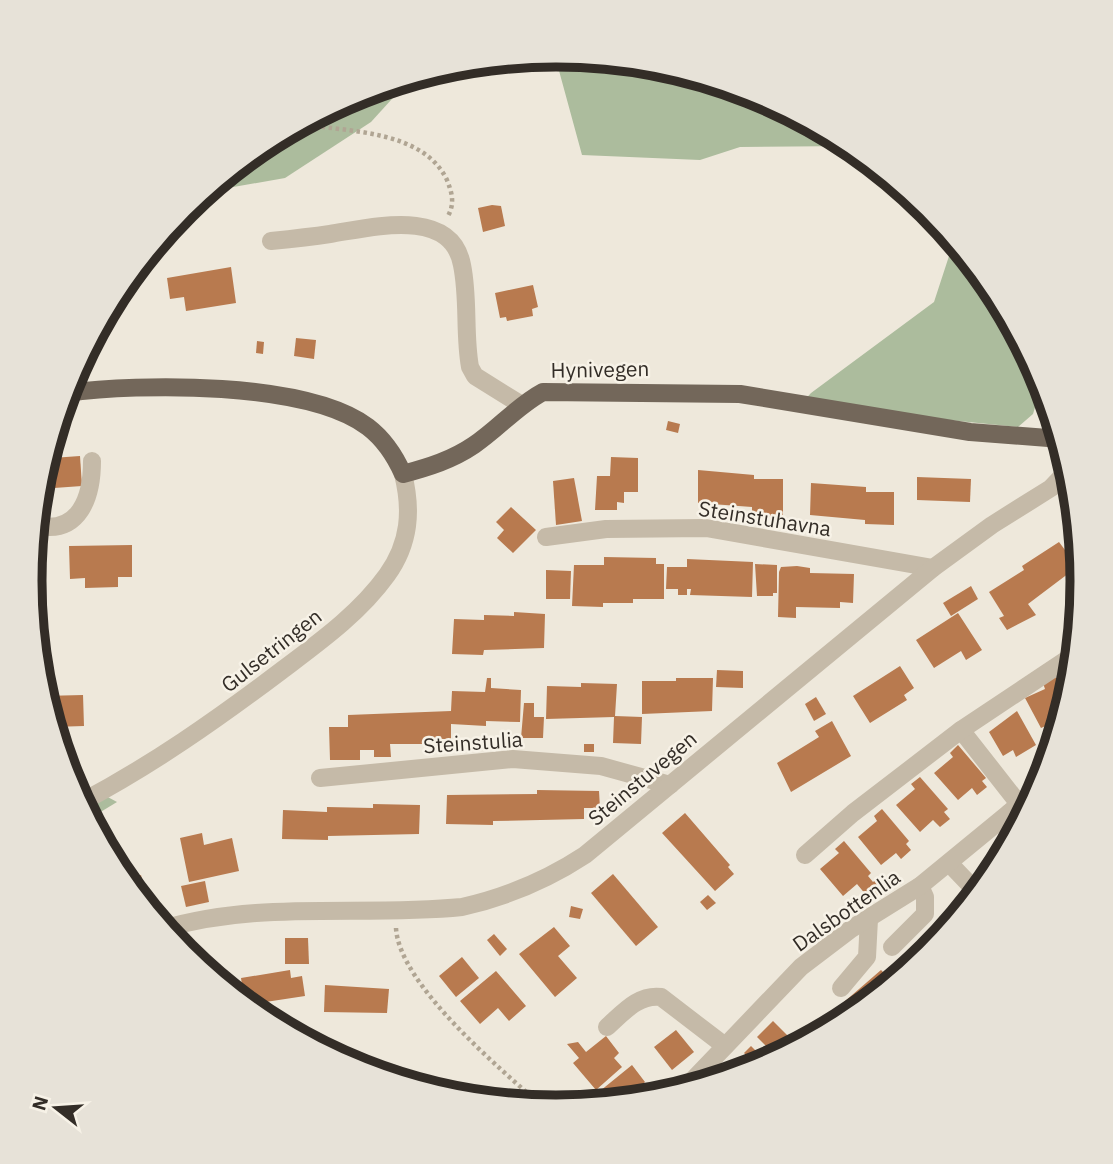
<svg xmlns="http://www.w3.org/2000/svg" width="1113" height="1164" viewBox="0 0 1113 1164" font-family="'IBM Plex Sans',sans-serif">
<rect width="100%" height="100%" fill="#eee8db"/>
<!-- green -->
<g fill="#acbc9d">
<path d="M555,56L660,65L758,96L852,146L740,147L700,160L582,155Z"/>
<path d="M411,78L371,122L285,178L205,192L264,144L355,95Z"/>
<path d="M902,188L929,210L995,290L1043,381L1033,414L1018,427L800,405L811,393L934,302L950,253Z"/>
<path d="M67,775L117,802L89,819Z"/>
</g>
<!-- building -->
<g fill="#b87a4f">
<path d="M492,205L501,206L505,226L483,232L478,208Z"/>
<path d="M148,254L150,267L139,269L142,282L122,285Z"/>
<path d="M231,267L236,303L186,311L184,297L170,299L167,278Z"/>
<path d="M533,285L538,307L532,309L533,316L507,321L506,317L500,318L495,293Z"/>
<path d="M296,338L316,340L314,359L294,356Z"/>
<path d="M257,341L264,342L263,354L256,353Z"/>
<path d="M668,421L680,424L678,433L666,430Z"/>
<path d="M80,456L82,486L54,488L52,458Z"/>
<path d="M611,457L638,458V492H624V503L617,502V510H595L597,476H610Z"/>
<path d="M44,467L45,487L39,492L40,479Z"/>
<path d="M698,470L754,475V479H783V517H752V507L698,503Z"/>
<path d="M917,477L971,479L970,502L917,500Z"/>
<path d="M574,478L582,521L556,525L553,481Z"/>
<path d="M811,483L866,487V492H894V525L865,524V520L810,515Z"/>
<path d="M511,507L536,530L513,553L497,538L504,530L496,522Z"/>
<path d="M1059,542L1065,550L1072,546L1081,564L1028,604L1036,615L1007,630L999,618L1004,616L989,592L1024,570L1022,566Z"/>
<path d="M132,545V577H118V587L85,588V578L70,579L69,546Z"/>
<path d="M604,557L656,558V564H664V599H633V603H603V607L572,606L574,565H604Z"/>
<path d="M687,559L753,562L752,597L690,595L691,589H687V595H678V589H666L667,567H687Z"/>
<path d="M755,564L777,565V593H773V596H757Z"/>
<path d="M797,566L810,568V573L854,574L853,603L840,602V608L796,607V618L778,617L779,572L781,567Z"/>
<path d="M31,567H40L41,580L30,581Z"/>
<path d="M546,570L571,571L570,599H546Z"/>
<path d="M46,585V599H31L30,586Z"/>
<path d="M971,586L978,599L951,616L943,603Z"/>
<path d="M514,612L545,614L544,648L484,650L483,655L452,654L454,619L484,620V615L514,616Z"/>
<path d="M958,613L982,650L966,660L961,651L934,668L916,640Z"/>
<path d="M900,666L914,688L904,695L907,700L870,723L853,696Z"/>
<path d="M717,670L743,671V688L716,687Z"/>
<path d="M1056,677L1068,702L1060,727L1057,721L1041,728L1025,698L1045,689L1043,683Z"/>
<path d="M487,678H491V688L521,690L520,722L486,721V726L451,724V739H424V744H390L391,757H374V750H360V760H330L329,727H348V715L451,711L452,691L485,692Z"/>
<path d="M676,678H713L712,711L642,714V681H676Z"/>
<path d="M581,683L617,684L615,716L642,717L641,744L613,743L614,717L546,719L547,686L581,687Z"/>
<path d="M83,695L84,726L53,727L43,696Z"/>
<path d="M816,697L826,714L814,721L805,704Z"/>
<path d="M524,703H534V717H544L543,738H521Z"/>
<path d="M1017,711L1036,745L1016,757L1013,750L1003,756L989,732Z"/>
<path d="M832,721L851,756L791,792L777,763L819,737L815,731Z"/>
<rect x="584" y="744" width="10" height="8"/>
<path d="M958,745L986,778L982,781L987,787L977,795L972,788L958,800L934,773L953,757L950,753Z"/>
<path d="M920,777L948,809L944,812L950,819L940,827L933,820L920,832L896,805L915,789L911,784Z"/>
<path d="M537,790L599,791L600,808H584V819L493,821V825L446,824L447,795L537,794Z"/>
<path d="M373,804L420,805L419,834L328,836V840L282,839L283,810L327,812V807L373,808Z"/>
<path d="M882,809L909,841L906,844L911,850L901,859L896,853L881,865L858,837L877,821L874,816Z"/>
<path d="M685,813L730,865L728,867L734,874L715,891L662,833Z"/>
<path d="M202,833L204,845L232,838L239,871L189,882L180,838Z"/>
<path d="M844,841L871,873L868,876L873,882L879,877L888,888L871,901L857,884L843,896L820,869L839,853L835,849Z"/>
<path d="M613,874L658,927L636,946L591,893Z"/>
<path d="M141,875L148,902L142,904L123,880Z"/>
<path d="M990,878L991,879L959,918L954,913Z"/>
<path d="M205,881L209,902L186,907L181,886Z"/>
<path d="M708,895L716,903L707,910L700,902Z"/>
<path d="M571,906L583,909L580,919L569,917Z"/>
<path d="M942,924L950,929L913,967L907,957Z"/>
<path d="M554,927L570,946L558,956L577,978L555,997L519,954Z"/>
<path d="M494,934L507,949L500,956L487,940Z"/>
<path d="M285,938H308L309,964H285Z"/>
<path d="M462,957L479,978L456,997L439,976Z"/>
<path d="M290,970L291,978L302,976L305,996L245,1005L241,978Z"/>
<path d="M881,970L894,983L850,1019L841,1010L846,1004L844,1002Z"/>
<path d="M496,971L526,1006L509,1021L498,1008L480,1024L460,1001Z"/>
<path d="M325,985L389,989L387,1013L324,1012Z"/>
<path d="M773,1021L797,1045L778,1058L757,1037Z"/>
<path d="M676,1030L694,1052L672,1070L654,1047Z"/>
<path d="M606,1036L619,1053L614,1058L622,1067L596,1090L573,1063L579,1058L567,1044L578,1042L586,1052Z"/>
<path d="M751,1046L760,1055L753,1062L744,1053Z"/>
<path d="M632,1065L645,1082L637,1089L646,1100L609,1104L600,1091Z"/>
</g>
<g fill="none" stroke-linecap="round" stroke-linejoin="round">
<!-- path -->
<g stroke="#b0a593" stroke-width="4.5" stroke-dasharray="3.5 3.5" stroke-linecap="butt">
<path d="M301,124C349,132 423,130 447,180C452,193 455,203 448,216"/>
<path d="M396,928C399,985 502,1070 543,1107"/>
</g>
<!-- minor -->
<g stroke="#c5baa8" stroke-width="18">
<path d="M271,241C291,239 310,237 330,234C370,228 451,206 462,265C469,299 464,334 470,367L475,376L520,404"/>
<path d="M35,525C80,536 92,496 92,461"/>
<path d="M546,537L606,529L706,528L933,568"/>
<path d="M961,730L1019,804"/>
<path d="M320,778L513,759L601,766L670,785"/>
<path d="M80,803C152,765 216,720 281,671C318,643 359,614 387,575C410,543 412,510 403,474"/>
<path d="M1020,826L1009,813L1043,783"/>
<path d="M805,855L853,813L961,730L1069,658"/>
<path d="M950,864L971,886"/>
<path d="M163,929C260,900 362,917 462,907C506,897 547,880 585,855L933,568L992,525L1051,488L1070,468"/>
<path d="M892,947L925,914V897L920,886"/>
<path d="M841,988L867,957L869,919"/>
<path d="M607,1027C623,1013 638,994 661,997L725,1046"/>
<path d="M688,1085L801,967L851,929L920,886L1009,813"/>
</g>
<!-- major -->
<path stroke="#73675a" stroke-width="18" d="M66,393C140,383 307,381 368,427C385,440 395,456 403,474C429,467 452,460 474,445C499,428 517,406 543,392L740,394L970,432L1061,439"/>
</g>
<g text-anchor="middle" dominant-baseline="central" stroke-width="5" stroke-linejoin="round" paint-order="stroke">
<!-- street labels -->
<g font-size="21" fill="#332d27" stroke="#f7f2e7">
<text transform="translate(600 369) rotate(-1)">Hynivegen</text>
<text transform="translate(765 518) rotate(9)">Steinstuhavna</text>
<text transform="translate(271 650) rotate(-38)">Gulsetringen</text>
<text transform="translate(473 742) rotate(-4)">Steinstulia</text>
<text transform="translate(642 778) rotate(-40)">Steinstuvegen</text>
<text transform="translate(846 910) rotate(-35)">Dalsbottenlia</text>
</g>
</g>
<!-- crop -->
<path d="M0 0H1113V1164H0ZM42 581a514 514 0 1 1 1028 0a514 514 0 1 1-1028 0Z" fill="#e7e2d8" fill-rule="evenodd"/>
<path fill="none" stroke="#332d27" stroke-width="9" d="M42 581a514 514 0 1 1 1028 0a514 514 0 1 1-1028 0Z"/>
<!-- north arrow -->
<g transform="translate(56 1108) rotate(287)" stroke="#f7f2e7" stroke-width="5" paint-order="stroke">
<path d="M0-5L12 26L0 18L-12 26Z" fill="#332d27"/>
<text y="-10" font-size="19" font-weight="bold" text-anchor="middle" fill="#332d27">N</text>
</g>
</svg>
